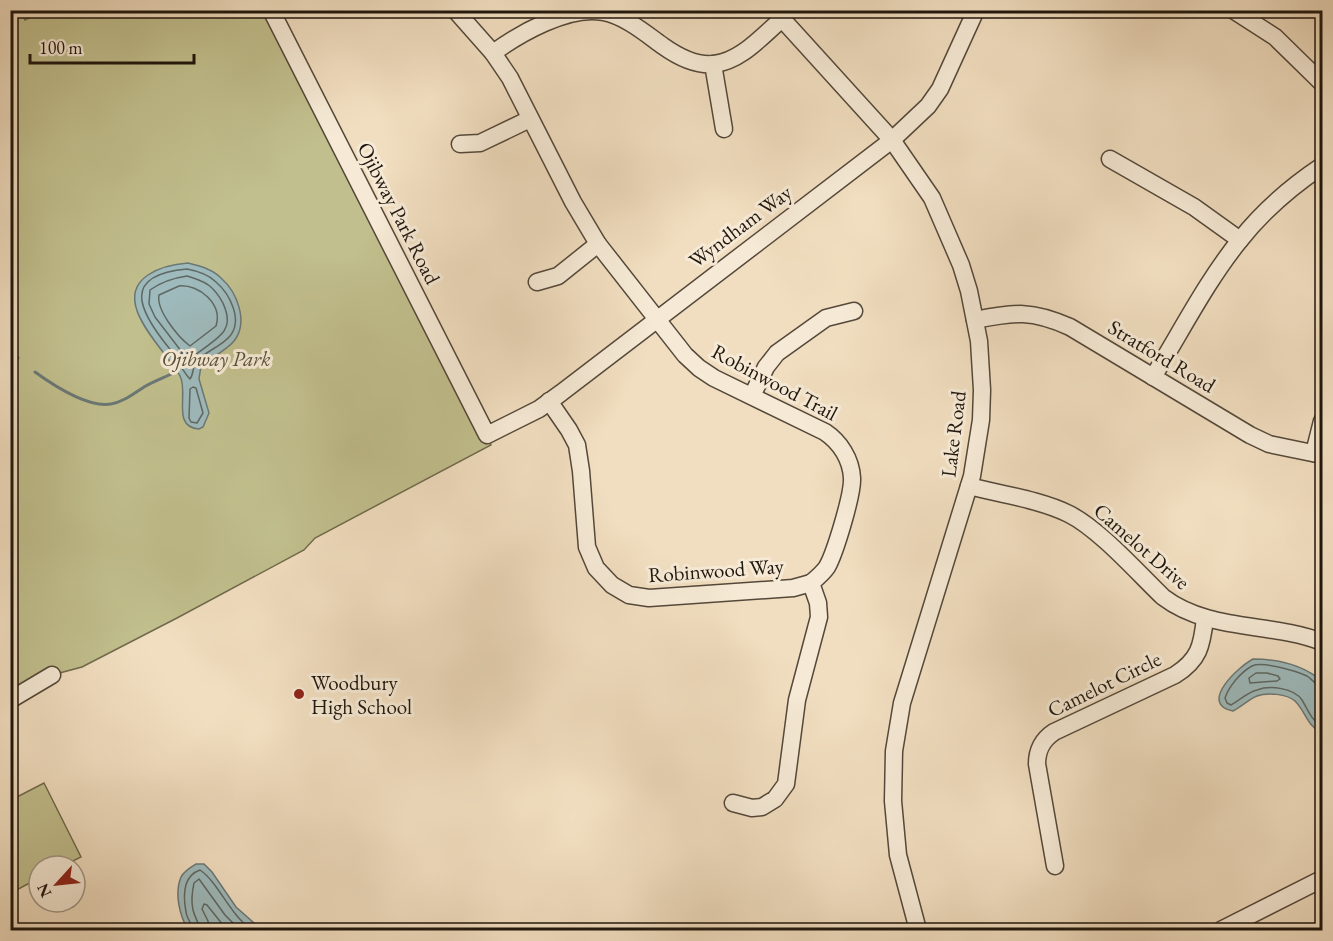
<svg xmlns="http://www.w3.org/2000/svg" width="1333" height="941" viewBox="0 0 1333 941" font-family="'EB Garamond',serif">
<rect width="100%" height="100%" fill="#f1dec0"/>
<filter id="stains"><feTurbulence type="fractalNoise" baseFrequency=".00333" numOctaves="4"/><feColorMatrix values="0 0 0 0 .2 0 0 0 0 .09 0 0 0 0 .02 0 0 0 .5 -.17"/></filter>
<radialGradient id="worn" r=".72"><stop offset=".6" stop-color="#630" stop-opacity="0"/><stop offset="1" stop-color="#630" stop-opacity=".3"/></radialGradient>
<!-- green -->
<g fill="#c1bf8d" stroke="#706a4d" stroke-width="1.5">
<path d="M45,10L271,11L491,445L315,538L304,550L177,618L82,667L52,675L11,700V11H20L25,20Z"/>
<path d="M44,783L81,857L63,866H39V878L11,893V800Z"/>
</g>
<!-- water -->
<g fill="#9ebabc" stroke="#6b7876" stroke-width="1.5">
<path d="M188,263C200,266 212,269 221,278C237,292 249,322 234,341C226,351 211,357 201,366L199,379L209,413L203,427L199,429C171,427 189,393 180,376C166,350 109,301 148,275C160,267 174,264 188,263Z"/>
<path d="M1253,659C1278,659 1303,665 1322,681V733C1307,726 1306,712 1295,701C1287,694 1267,692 1257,696C1249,699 1241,707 1233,711C1198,704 1238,667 1253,659Z"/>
<path d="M196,864H204L212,872L236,907L262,930H188C180,916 174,894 181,877C184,871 191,867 196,864Z"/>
</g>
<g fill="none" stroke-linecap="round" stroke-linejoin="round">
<!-- shore -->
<g stroke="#5e6864" stroke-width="1.5">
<path d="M187,269C198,271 208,274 216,282C230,294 243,320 230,336C221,347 205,351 196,362C192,368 194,374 190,379C182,371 177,357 169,348C139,311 120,275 187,269Z"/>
<path d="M187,276C196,279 205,281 212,288C222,298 233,318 224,331C218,340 197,353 188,360L155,317L149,304L150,290C161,282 173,278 187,276Z"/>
<path d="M179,286C199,284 223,304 216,326L190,346C178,337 156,310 159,295Z"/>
<path d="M193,387L196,388L203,413L197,423L191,422L189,418L190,389Z"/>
<path d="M1256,673H1267L1278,676L1280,679L1277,681L1250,683L1249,678Z"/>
<path d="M1322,686C1315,685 1313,680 1307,676C1296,671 1263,661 1252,666C1241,672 1229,686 1225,698L1227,703L1231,705C1240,700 1248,692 1257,690C1270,685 1294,688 1302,700C1308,710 1312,721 1322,727"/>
<path d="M193,930C192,924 187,919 186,912C183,896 183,876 200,870C219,883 229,914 252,930"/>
<path d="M200,930C199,923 195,918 193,910C191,901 192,892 194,883L199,879L225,915L240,930"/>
<path d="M209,930L208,921L202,909L204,904L207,905L227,930"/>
</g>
<!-- stream -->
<g stroke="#6b7876" stroke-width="3">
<path d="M10,355L18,358"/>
<path d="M35,372C53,385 87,408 111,404C123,402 133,394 144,387C154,381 166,377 177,371"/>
</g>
<!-- minor casing -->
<g stroke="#54483a" stroke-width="19">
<g id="minor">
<path d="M271,10L487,435L539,409L561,393L892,140L928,106L940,89L976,10"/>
<path d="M455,10L493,53L510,78L573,202L598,244L685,355L699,368L714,378L825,432C840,442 851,459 852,478C853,494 835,553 827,567C823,573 817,578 811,583L818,603L819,617L797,700L786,784L775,799L762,807L752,808L733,803"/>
<path d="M774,10L892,140L932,198L961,265L969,291L979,341L982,390L981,420L972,476L902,703L894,751L893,801L898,855L918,930"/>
<path d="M1233,10L1275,37L1322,83"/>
<path d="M493,53C519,34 569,5 603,12C625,16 645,33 663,46C677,56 695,66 714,64C741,61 762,36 782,19"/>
<path d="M713,64L724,129"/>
<path d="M460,144L480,143L530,119"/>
<path d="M1110,159L1194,207L1240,240"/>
<path d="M537,282L558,276L598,244"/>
<path d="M975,320C1015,312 1032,310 1070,327L1250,435L1269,444L1322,455"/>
<path d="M1153,377C1181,332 1206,282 1240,240C1263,211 1292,186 1322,166"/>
<path d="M752,396L766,367L777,353L826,318L854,311"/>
<path d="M549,401L569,430L577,445L581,471L587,547L596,568L612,585L629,595L649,598L793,588L811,583"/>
<path d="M1314,453L1322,421"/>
<path d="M969,486C1000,494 1041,500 1069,514C1099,529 1137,572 1163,597C1209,632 1271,622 1322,642"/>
<path d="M10,700L52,675"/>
<path d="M1055,866L1037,764C1037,750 1042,740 1054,732L1175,675C1199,660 1202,646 1205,618"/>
<path d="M1221,930L1322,879"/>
</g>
</g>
<!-- minor -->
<use href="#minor" stroke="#f6ead6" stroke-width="16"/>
</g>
<!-- markers -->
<circle fill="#8f2418" stroke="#f6ead6" stroke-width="2" cx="299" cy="694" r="6"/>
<g text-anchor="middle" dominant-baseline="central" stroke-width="6" stroke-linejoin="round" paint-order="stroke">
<!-- street labels -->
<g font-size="21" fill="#1f160d" stroke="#f6ead6">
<text transform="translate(399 213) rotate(63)">Ojibway Park Road</text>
<text transform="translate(740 226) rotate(-37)">Wyndham Way</text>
<text transform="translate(1162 356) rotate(31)">Stratford Road</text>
<text transform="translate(775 382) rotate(28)">Robinwood Trail</text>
<text transform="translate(953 434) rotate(-83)">Lake Road</text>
<text transform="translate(1142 546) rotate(41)">Camelot Drive</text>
<text transform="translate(716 570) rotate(-4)">Robinwood Way</text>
<text transform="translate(1104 684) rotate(-26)">Camelot Circle</text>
</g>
<!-- park labels -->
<g font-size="21" font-style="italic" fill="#58513a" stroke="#f6ead6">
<text x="216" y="358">Ojibway Park</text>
</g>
<!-- poi labels -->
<g font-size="21" fill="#1f160d" stroke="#f6ead6" text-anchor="start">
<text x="311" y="682">Woodbury<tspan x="311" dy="24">High School</tspan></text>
</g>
</g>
<!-- margin -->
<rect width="1333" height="941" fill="none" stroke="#f1dec0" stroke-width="36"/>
<rect x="12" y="12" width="1309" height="917" fill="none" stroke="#1f160d" stroke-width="3"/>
<rect x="18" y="18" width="1297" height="905" fill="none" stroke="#1f160d" stroke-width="1.5"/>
<!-- north arrow -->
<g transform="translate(57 884) rotate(243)"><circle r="28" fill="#f6ead6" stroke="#a09586" stroke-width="1.5"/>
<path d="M0-4.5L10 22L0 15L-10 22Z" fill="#8f2418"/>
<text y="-9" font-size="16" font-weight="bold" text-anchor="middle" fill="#1f160d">N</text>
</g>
<!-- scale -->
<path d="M30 54v9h164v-9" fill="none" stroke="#1f160d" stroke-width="3"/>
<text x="39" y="54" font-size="18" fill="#1f160d" stroke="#f6ead6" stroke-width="4.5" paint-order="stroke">100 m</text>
<rect width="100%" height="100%" filter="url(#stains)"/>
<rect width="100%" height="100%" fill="url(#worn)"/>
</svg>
